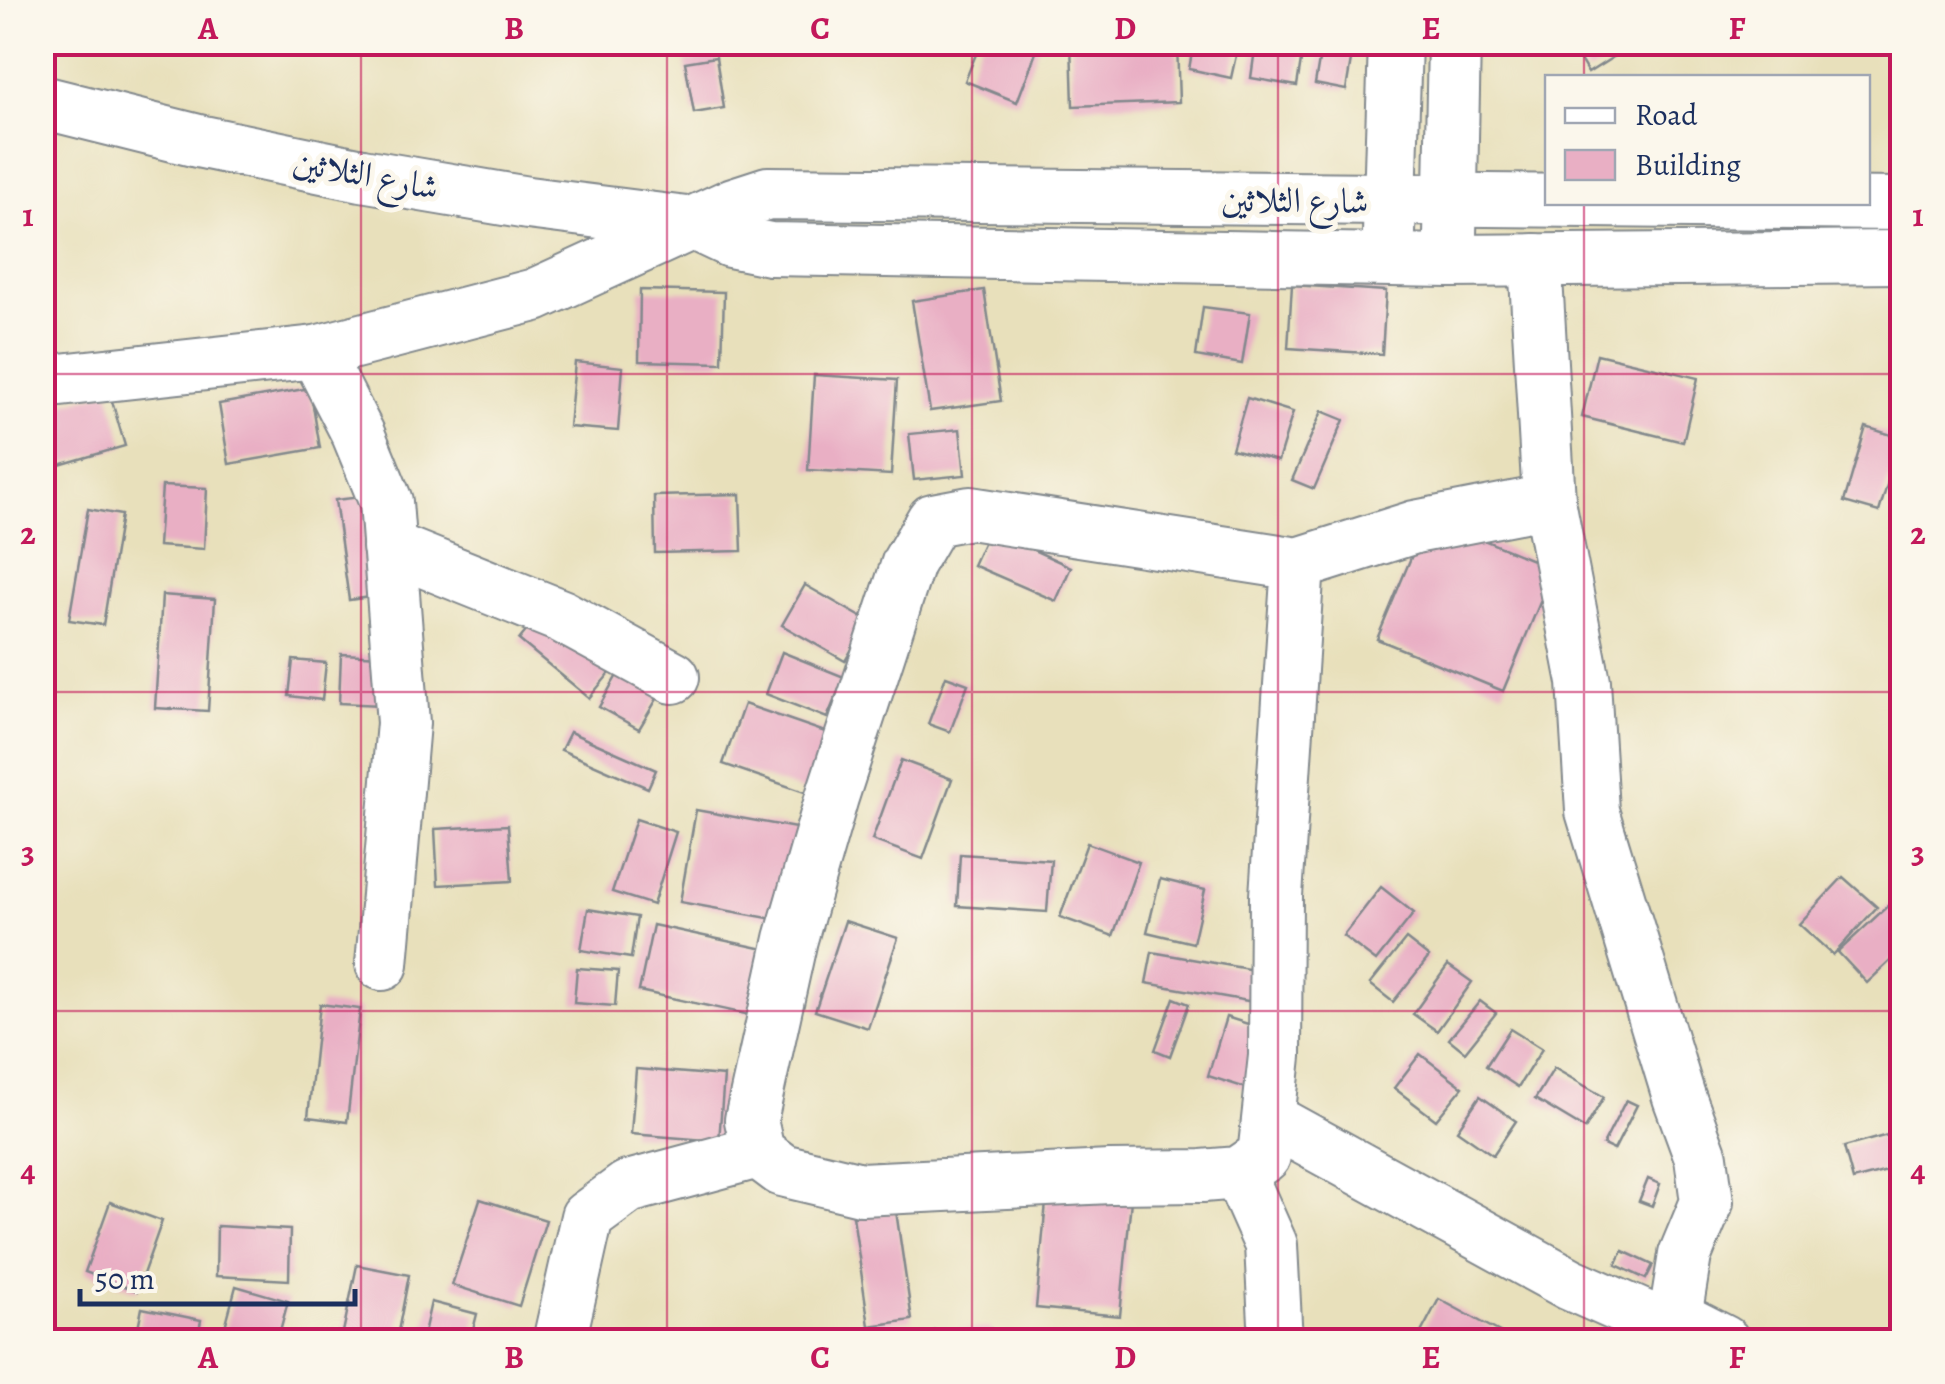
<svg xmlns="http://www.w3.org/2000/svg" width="1945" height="1384" viewBox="0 0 1945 1384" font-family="Alegreya,Amiri,serif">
<rect width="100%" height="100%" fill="#fbf7ec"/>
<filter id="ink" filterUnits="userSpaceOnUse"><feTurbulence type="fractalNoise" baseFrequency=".01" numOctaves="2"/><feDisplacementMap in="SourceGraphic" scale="20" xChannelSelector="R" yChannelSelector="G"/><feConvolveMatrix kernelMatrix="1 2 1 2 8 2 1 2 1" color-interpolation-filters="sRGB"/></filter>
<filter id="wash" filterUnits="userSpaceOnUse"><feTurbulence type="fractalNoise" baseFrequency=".0048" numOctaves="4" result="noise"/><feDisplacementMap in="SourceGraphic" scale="40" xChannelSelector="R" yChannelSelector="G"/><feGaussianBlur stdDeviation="2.25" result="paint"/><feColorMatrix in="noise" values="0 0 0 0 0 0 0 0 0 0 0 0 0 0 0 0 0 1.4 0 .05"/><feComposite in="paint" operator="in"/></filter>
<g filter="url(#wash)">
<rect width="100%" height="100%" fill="#e8e0bb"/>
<g id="blocks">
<!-- building -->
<g fill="#e9afc4">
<path d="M981,42H1040L1017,102L965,81Z"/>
<path d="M1071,42H1177L1179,102L1073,106Z"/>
<path d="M1194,42H1239L1231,78L1189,69Z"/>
<path d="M1256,42H1304L1297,86L1251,78Z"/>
<path d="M1322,42H1354L1346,90L1315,84Z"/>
<path d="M1569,42H1637L1588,73Z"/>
<path d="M716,57L724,108L694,113L685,62Z"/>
<path d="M1292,285L1386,291L1382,354L1288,348Z"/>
<path d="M640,290L724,292L722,363L639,361Z"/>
<path d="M984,290L1001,401L930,411L912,301Z"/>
<path d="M1203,307L1250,313L1242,364L1196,356Z"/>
<path d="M1597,354L1698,378L1683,442L1582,417Z"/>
<path d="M575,362L623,367L618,431L569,427Z"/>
<path d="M814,375L897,380L891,475L808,470Z"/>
<path d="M310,388L320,448L229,464L219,404Z"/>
<path d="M109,391L125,446L42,470V410Z"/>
<path d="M1247,398L1293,412L1278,461L1232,449Z"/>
<path d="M1322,411L1344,420L1314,489L1292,480Z"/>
<path d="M1866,427L1901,438L1879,512L1844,502Z"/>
<path d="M960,429L965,475L914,480L909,434Z"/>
<path d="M162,486L207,488L204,549L158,546Z"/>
<path d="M387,494L399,593L349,600L335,500Z"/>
<path d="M740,494L742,551L655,553L654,496Z"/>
<path d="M88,509L121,515L103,625L69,620Z"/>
<path d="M1428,517L1554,569L1503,691L1377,639Z"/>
<path d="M989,530L1071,567L1056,601L973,565Z"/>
<path d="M805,585L868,621L845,661L782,625Z"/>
<path d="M162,595L215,599L208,711L155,708Z"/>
<path d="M544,609L614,668L589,698L519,640Z"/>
<path d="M632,649L673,672L639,729L599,707Z"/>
<path d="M782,652L844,677L827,718L766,694Z"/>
<path d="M341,654L382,656L381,705L339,703Z"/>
<path d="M293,660L326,663L322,700L289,696Z"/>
<path d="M946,676L968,684L950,732L928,724Z"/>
<path d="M744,704L831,734L810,794L723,764Z"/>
<path d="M570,732L656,770L648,788L561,750Z"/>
<path d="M901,760L952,779L923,859L872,840Z"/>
<path d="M696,810L807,830L790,922L680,902Z"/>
<path d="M636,819L676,832L653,905L612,892Z"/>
<path d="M508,825L512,881L438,885L435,829Z"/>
<path d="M1087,843L1139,862L1113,936L1060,917Z"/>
<path d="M960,854L1051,860L1047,912L957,906Z"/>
<path d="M1843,877L1877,907L1833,955L1799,924Z"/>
<path d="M1160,879L1205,890L1193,943L1147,932Z"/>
<path d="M1381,887L1414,913L1376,961L1343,936Z"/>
<path d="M1895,899L1902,907V950L1867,983L1838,952Z"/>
<path d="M588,909L637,917L631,958L581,950Z"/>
<path d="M845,921L898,938L868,1028L815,1011Z"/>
<path d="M653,925L764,949L750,1015L639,991Z"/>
<path d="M1406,939L1429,957L1393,1002L1370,984Z"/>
<path d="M1152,952L1271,973L1265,1004L1146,983Z"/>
<path d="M1448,965L1472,982L1437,1031L1413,1014Z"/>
<path d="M577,968L618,971L615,1006L574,1003Z"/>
<path d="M1174,998L1189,1004L1170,1056L1155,1050Z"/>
<path d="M1480,1001L1496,1013L1465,1052L1449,1039Z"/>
<path d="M320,1004L360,1009L347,1122L308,1117Z"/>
<path d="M1226,1017L1264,1029L1246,1088L1208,1076Z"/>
<path d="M1510,1029L1542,1049L1518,1087L1486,1066Z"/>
<path d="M1420,1054L1463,1087L1436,1120L1394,1088Z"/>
<path d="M1554,1068L1604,1097L1585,1129L1535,1099Z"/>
<path d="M636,1069L724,1076L719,1141L631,1134Z"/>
<path d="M1480,1096L1516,1121L1493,1155L1457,1130Z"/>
<path d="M1626,1100L1637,1105L1614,1150L1603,1145Z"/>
<path d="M1902,1131V1167L1853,1180L1844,1147Z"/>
<path d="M1648,1179L1660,1184L1652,1206L1639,1201Z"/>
<path d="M1047,1192L1131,1200L1120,1316L1036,1308Z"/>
<path d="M480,1199L546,1220L519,1306L452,1285Z"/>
<path d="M110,1202L162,1221L137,1291L85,1272Z"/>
<path d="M896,1211L912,1320L869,1326L853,1216Z"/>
<path d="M217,1226L290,1230L289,1280L216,1276Z"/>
<path d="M1623,1251L1653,1265L1646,1279L1616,1265Z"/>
<path d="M357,1265L409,1275L396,1342H363L342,1337Z"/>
<path d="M236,1286L288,1301L277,1342H221Z"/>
<path d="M1439,1299L1509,1337L1507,1342H1416Z"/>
<path d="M431,1302L477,1314L470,1342H422Z"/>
<path d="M142,1308L201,1320L197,1342H135Z"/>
<path d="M991,1328L993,1342H935V1331Z"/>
<path d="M1027,1337L1084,1338V1342H1027Z"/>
</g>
</g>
</g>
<g filter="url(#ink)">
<use href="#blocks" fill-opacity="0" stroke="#82888c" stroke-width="2.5"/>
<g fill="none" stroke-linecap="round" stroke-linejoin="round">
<!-- minor casing -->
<g stroke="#82888c" stroke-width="56">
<g id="minor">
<path d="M42,102L198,141L362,175L528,203L694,224L730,241L770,249L1450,261L1902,257"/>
<path d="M1389,233L1395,42"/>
<path d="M1450,236L1454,42"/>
<path d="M316,352L358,434L386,502L403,723L382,964"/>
<path d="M42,382L316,352L535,295L734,204L768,193L1902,204"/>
<path d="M389,547L561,616L673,677"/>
<path d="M1298,564L970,513L933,520L908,563L832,797L791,939L751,1120L758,1152L782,1170L861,1189L1110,1177L1202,1176L1239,1173L1264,1156L1275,1056L1276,896L1298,564L1415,527L1549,501"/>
<path d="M1271,1120L1570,1284L1649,1319L1664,1322L1675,1317L1685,1255L1707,1202L1701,1157L1679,1097L1592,811L1584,682L1549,501L1535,260"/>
<path d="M1239,1173L1271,1245L1276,1342"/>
<path d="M1675,1317L1724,1342"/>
<path d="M559,1342L587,1217L628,1187L758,1152"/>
</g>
</g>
<!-- minor -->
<use href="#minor" stroke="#fff" stroke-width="52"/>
</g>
</g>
<!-- grid -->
<path fill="none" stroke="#c2185b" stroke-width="2.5" stroke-opacity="0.55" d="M361,42V1342M667,42V1342M972,42V1342M1278,42V1342M1584,42V78M1584,202V1342M42,374H1902M42,692H1902M42,1011H1902"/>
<g text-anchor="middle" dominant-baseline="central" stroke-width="10" stroke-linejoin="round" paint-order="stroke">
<!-- street labels -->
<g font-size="35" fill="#1b2f5e" stroke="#fbf7ec">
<text transform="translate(366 174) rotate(11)">شارع الثلاثين</text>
<text transform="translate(1295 200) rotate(1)">شارع الثلاثين</text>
</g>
</g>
<!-- margin -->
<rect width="1945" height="1384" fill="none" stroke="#fbf7ec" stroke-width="110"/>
<!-- legend -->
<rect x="1545" y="75" width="325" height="130" fill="#fbf7ec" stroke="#a1a7b3" stroke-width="2.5"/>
<rect x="1565" y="108" width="50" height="15" fill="#ffffff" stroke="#a1a7b3" stroke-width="2.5"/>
<text x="1635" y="125" font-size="30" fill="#1b2f5e">Road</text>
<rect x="1565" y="150" width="50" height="30" fill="#e9afc4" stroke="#a1a7b3" stroke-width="2.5"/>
<text x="1635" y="175" font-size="30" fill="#1b2f5e">Building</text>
<!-- scale -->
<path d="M80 1289v15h275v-15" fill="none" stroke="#1b2f5e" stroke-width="5"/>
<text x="95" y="1289" font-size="30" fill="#1b2f5e" stroke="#fbf7ec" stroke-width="8" paint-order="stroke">50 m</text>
<rect x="55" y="55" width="1835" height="1274" fill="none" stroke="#c2185b" stroke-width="4"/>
<g font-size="32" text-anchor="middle" font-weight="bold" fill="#c2185b">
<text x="208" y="39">A</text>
<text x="514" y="39">B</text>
<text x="820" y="39">C</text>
<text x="1125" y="39">D</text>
<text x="1431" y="39">E</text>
<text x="1737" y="39">F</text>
<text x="28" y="226">1</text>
<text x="1918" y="226">1</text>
<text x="28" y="544">2</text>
<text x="1918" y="544">2</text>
<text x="28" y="863">3</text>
<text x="1918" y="863">3</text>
<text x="28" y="1181">4</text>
<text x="1918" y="1181">4</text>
<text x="208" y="1368">A</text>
<text x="514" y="1368">B</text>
<text x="820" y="1368">C</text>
<text x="1125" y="1368">D</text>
<text x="1431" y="1368">E</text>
<text x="1737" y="1368">F</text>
</g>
</svg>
